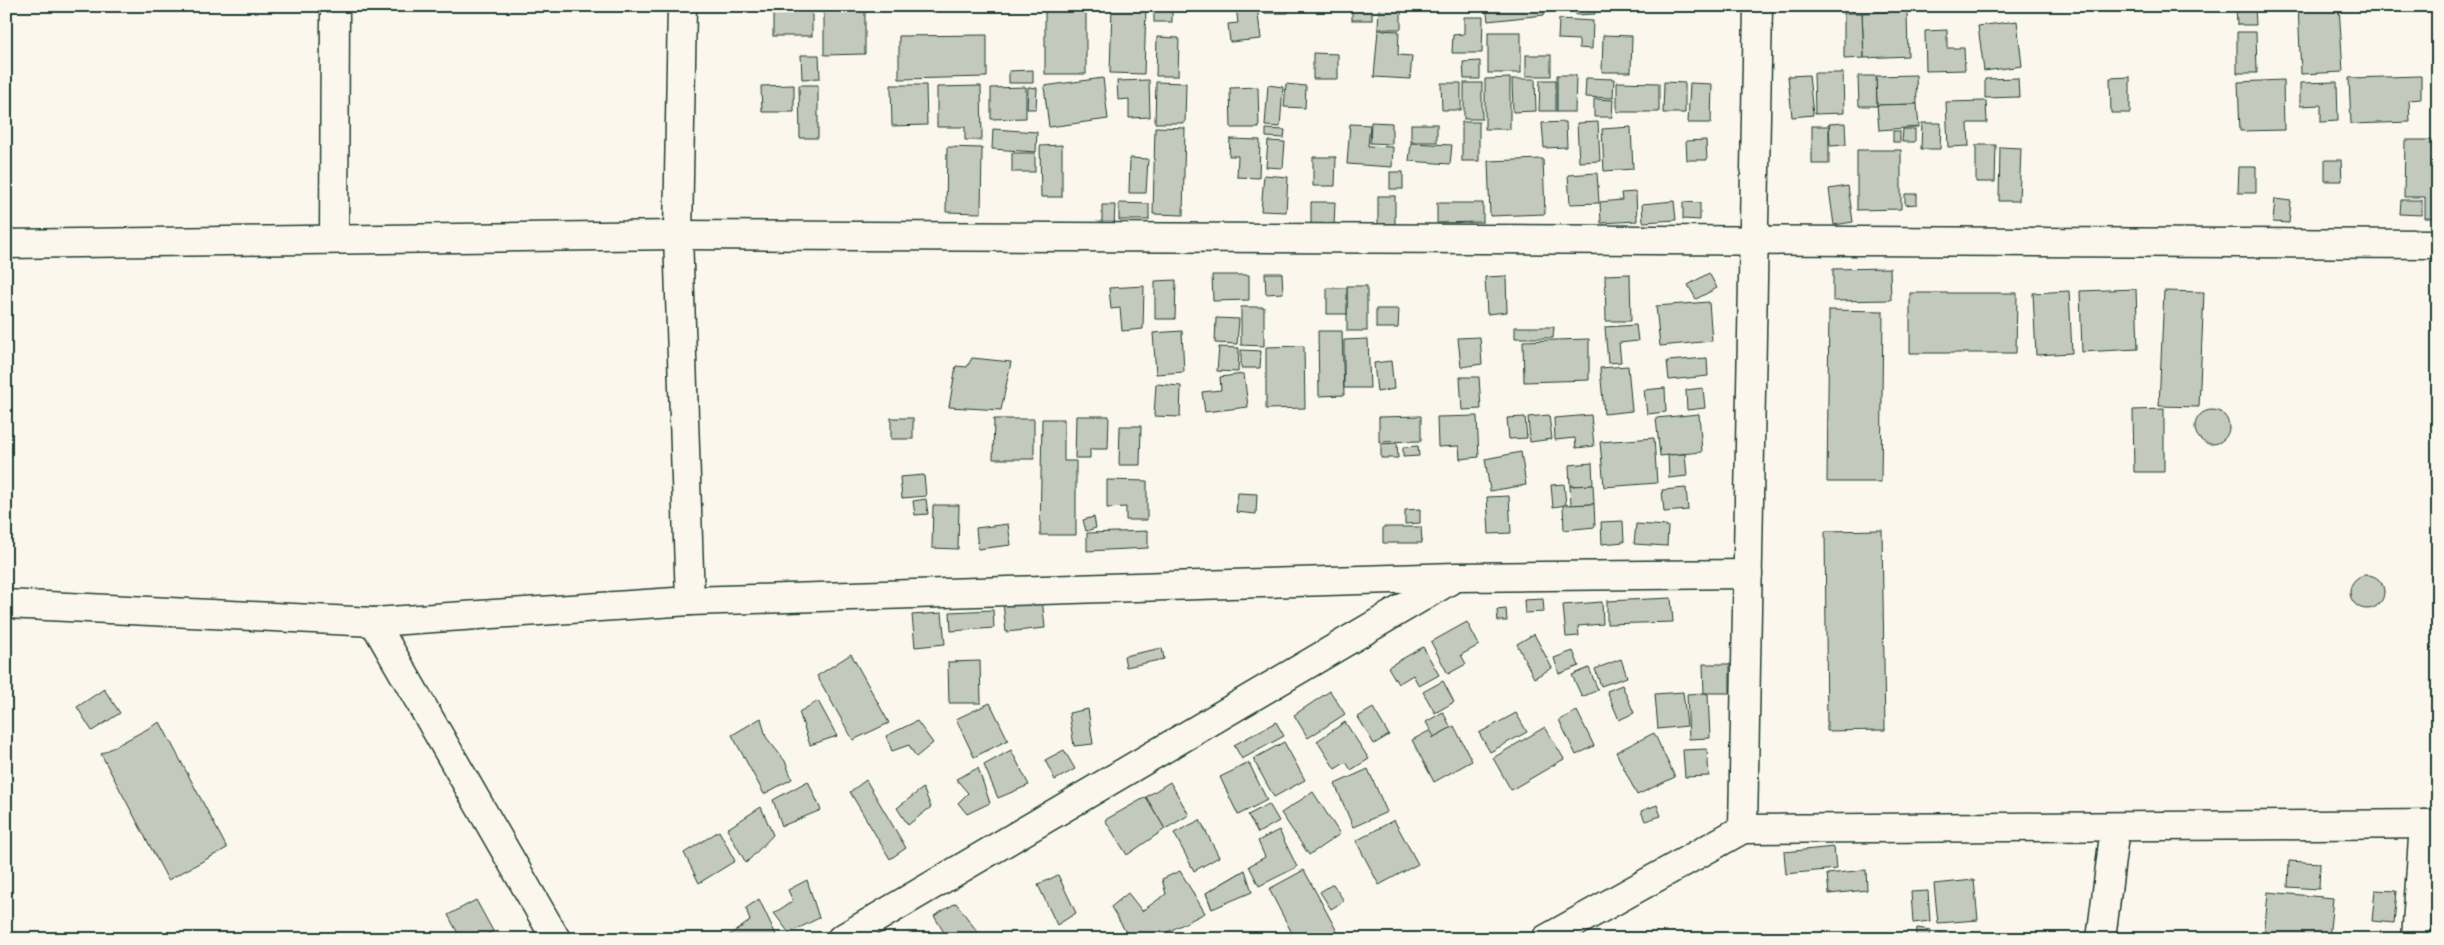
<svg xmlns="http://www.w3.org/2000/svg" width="2444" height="945" viewBox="0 0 2444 945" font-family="'Indie Flower',sans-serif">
<rect width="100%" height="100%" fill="#fbf7ec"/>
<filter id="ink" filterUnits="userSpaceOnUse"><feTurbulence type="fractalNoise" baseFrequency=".02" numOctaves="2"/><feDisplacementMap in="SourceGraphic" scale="10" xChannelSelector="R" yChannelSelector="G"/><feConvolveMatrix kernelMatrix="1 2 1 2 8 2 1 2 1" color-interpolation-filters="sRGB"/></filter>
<g filter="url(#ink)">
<!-- building -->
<g fill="#c4c9be" stroke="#1f3d34">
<rect x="773" y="6" width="39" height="30"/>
<path d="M824,6H865V54L824,55Z"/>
<rect x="1045" y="6" width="41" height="68"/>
<path d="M1112,6H1146L1144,74L1110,73Z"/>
<rect x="1154" y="6" width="18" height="16"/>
<path d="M1257,6L1261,39L1230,42L1228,24L1238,23L1236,7Z"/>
<path d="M1265,6H1289L1288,13H1265Z"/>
<rect x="1352" y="6" width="20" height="14"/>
<path d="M1379,6H1401V29H1378Z"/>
<path d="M1486,6H1544V15L1488,21Z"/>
<path d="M1576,6H1594L1595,14L1576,15Z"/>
<path d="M2236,6H2255L2256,25H2237Z"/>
<path d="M2298,6H2339L2343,72L2301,74Z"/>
<path d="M1907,11L1908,56L1864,58L1862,13Z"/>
<path d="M1844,13H1862L1864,58L1844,59Z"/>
<path d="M1464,17H1483L1482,53H1452L1453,35L1464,34Z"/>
<path d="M1559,19L1593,21L1592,49L1579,48V40L1558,39Z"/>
<path d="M2017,21L2022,66L1984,71L1978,26Z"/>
<path d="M1378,30L1399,31L1398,55L1412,56L1410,79L1374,77Z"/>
<path d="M1947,30V48H1964L1965,70L1926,71L1925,31Z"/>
<rect x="1488" y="32" width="33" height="41"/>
<path d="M2237,32H2256L2257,73H2237Z"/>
<path d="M987,35V77L899,79V36Z"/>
<path d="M1603,35L1632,36L1631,72H1602Z"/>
<path d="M1157,37L1179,38L1178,76H1156Z"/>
<path d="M1313,53L1338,54V79H1313Z"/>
<path d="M801,55H819L820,78L802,79Z"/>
<rect x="1526" y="55" width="25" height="21"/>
<path d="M1480,61V79H1464L1463,62Z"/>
<path d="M1033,70V83H1009V71Z"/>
<path d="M1814,73H1843L1844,113L1815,114Z"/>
<path d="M1557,75H1576L1575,112H1557Z"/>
<path d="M1809,75L1813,115L1792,117L1788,76Z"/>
<path d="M1916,75L1917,104L1877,105L1876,76Z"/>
<path d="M1858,76H1876L1877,106H1859Z"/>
<path d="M2421,76V99L2409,100L2410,122L2351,124L2349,78Z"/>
<path d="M2130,77V113H2111L2110,78Z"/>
<path d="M1103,78L1108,119L1049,127L1044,86Z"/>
<path d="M1510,78V129H1485V79Z"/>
<path d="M1586,78L1614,79L1613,98L1585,97Z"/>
<path d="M2018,78L2019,97L1985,98V79Z"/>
<path d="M1512,79H1535L1536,111L1513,112Z"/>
<path d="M1149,80L1150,117L1129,118V99L1118,100L1117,81Z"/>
<path d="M1540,80H1556V111H1539Z"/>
<path d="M2283,80L2284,130L2240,131L2238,82Z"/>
<path d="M1156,82L1186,83L1185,123H1155Z"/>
<path d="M1617,82L1659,83V112H1617Z"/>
<path d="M1664,82L1685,83V113H1663Z"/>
<path d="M2337,82L2338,121L2321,122V105L2300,106V83Z"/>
<path d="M1441,83H1461V110H1442Z"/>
<rect x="1464" y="83" width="18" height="36"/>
<path d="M1690,83L1712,84L1711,123H1688Z"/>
<path d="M1286,84L1306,86L1305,108L1284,107Z"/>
<path d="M794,85V112H762L761,86Z"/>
<path d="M799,85H818V138H800Z"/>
<path d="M891,85H926L927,125L892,126Z"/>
<path d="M1268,85L1283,87L1280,127L1265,126Z"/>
<path d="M981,86L982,140H965V127H937V87Z"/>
<path d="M1026,87V118L991,119V88Z"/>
<path d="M1028,87L1037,88L1036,109H1027Z"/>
<path d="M1258,87L1259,128H1231L1230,88Z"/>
<path d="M1594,99L1613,100L1612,117H1594Z"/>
<path d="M1986,101L1987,123H1968L1969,146L1948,147L1946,102Z"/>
<path d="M1917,104L1919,127L1879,130L1877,105Z"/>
<path d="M1371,122L1392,123V144L1370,143Z"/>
<rect x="1462" y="122" width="17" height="39"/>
<path d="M1566,122L1567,147L1544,148L1542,123Z"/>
<path d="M1598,122L1600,161L1579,162L1577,123Z"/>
<path d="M1845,123L1846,145L1830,146L1829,124Z"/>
<path d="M1922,123H1941L1940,149H1921Z"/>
<path d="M1350,124L1370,125L1368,146L1393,147L1392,167L1347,164Z"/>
<rect x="1411" y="124" width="26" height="18"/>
<rect x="1812" y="126" width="17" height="38"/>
<path d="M1155,127L1185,128L1183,215L1153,214Z"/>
<path d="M1631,127L1633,169L1604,171L1602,129Z"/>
<path d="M993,129L1037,132L1036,152L992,149Z"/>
<path d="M1266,129L1285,130L1284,138L1266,137Z"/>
<path d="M1903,129H1915V142H1902Z"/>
<rect x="1893" y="131" width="7" height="11"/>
<path d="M1230,139L1260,140L1259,178L1237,177L1238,156H1229Z"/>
<path d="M1706,140L1707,160H1687L1686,141Z"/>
<path d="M2405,140H2438V218H2425V197H2404Z"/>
<path d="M1268,141L1285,142L1283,168L1266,167Z"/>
<path d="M1411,143L1452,145L1450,164L1409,161Z"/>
<path d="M1062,145V197H1041L1040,146Z"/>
<path d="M1976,145H1996L1995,182H1976Z"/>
<path d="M947,147L982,148L981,213L946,212Z"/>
<path d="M2000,147L2021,148L2019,201H1999Z"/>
<path d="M1857,150H1901V209L1857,210Z"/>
<rect x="1012" y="153" width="23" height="19"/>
<path d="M1313,157H1336L1335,186H1313Z"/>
<path d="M1130,158L1148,159L1146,193H1129Z"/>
<path d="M1543,159L1545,214L1490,216L1488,161Z"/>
<path d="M2325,160H2341L2342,181H2325Z"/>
<path d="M2239,167H2256V193H2238Z"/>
<rect x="1390" y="172" width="13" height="17"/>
<path d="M1597,173L1599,203L1570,204L1568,175Z"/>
<path d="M1264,175L1288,177L1286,212L1261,211Z"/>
<path d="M1848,186L1853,222L1834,225L1829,189Z"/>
<path d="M1636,192L1637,221L1601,223L1600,202L1622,200L1621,193Z"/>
<path d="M1905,194H1917V204L1905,205Z"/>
<rect x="1378" y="196" width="17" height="28"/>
<path d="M2275,199L2291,201L2289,223L2273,222Z"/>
<path d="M2401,200H2422V215L2400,214Z"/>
<path d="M1674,201L1676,220L1643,222L1642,204Z"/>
<path d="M1311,202H1335L1334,228H1311Z"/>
<path d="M1683,202L1700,203V220L1683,219Z"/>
<path d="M1119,203L1149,204V220H1119Z"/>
<path d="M1437,203H1483V222L1437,223Z"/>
<path d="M1102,205H1115L1114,227H1102Z"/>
<path d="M1890,268L1891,300L1833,301V269Z"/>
<path d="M1265,273H1282L1283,293L1266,294Z"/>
<path d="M1709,273L1717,288L1696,299L1688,285Z"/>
<path d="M1630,274L1631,321H1606L1605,275Z"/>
<path d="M1212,275H1249V300L1213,301Z"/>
<path d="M1506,276L1507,312L1487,314L1485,277Z"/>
<path d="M1176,280L1175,319H1155V281Z"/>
<path d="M1144,286L1143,329L1122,331L1120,308L1111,309L1109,288Z"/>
<rect x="1347" y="286" width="20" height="45"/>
<rect x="1327" y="288" width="20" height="26"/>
<path d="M2136,289L2138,349L2082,352L2080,291Z"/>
<path d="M2069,291L2072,353L2036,355L2033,293Z"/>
<path d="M2164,291L2204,292L2199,407L2159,406Z"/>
<path d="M1910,293H2017L2016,353H1910Z"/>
<path d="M1709,302L1712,341L1660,346L1656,306Z"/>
<path d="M1241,307H1264V346L1241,345Z"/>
<path d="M1376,309H1399L1398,328H1376Z"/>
<path d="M1829,310L1883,311L1881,482H1827Z"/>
<path d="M1216,318L1239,319L1237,344L1215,343Z"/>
<path d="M1636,325L1638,341L1619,343L1621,362L1608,363L1605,327Z"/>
<path d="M1515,327H1554L1553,338H1515Z"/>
<path d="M1182,331L1184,372L1156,374L1153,333Z"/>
<path d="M1318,331H1342L1344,395L1319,396Z"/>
<path d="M1480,337L1482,364L1461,367L1458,338Z"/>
<path d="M1368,339L1370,388H1344V340Z"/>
<path d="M1589,339V380L1524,382L1523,341Z"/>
<path d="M1304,346L1305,408L1266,409V347Z"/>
<path d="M1219,347L1239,348L1238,372L1217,371Z"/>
<path d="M1241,350L1261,351L1260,368H1241Z"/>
<path d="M972,358L1011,362L1001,410L949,407L956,366L967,367Z"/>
<path d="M1707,358L1708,376L1669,380L1667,361Z"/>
<path d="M1391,361L1394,389L1377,392L1374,363Z"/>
<path d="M1628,366L1632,411L1604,414L1600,368Z"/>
<path d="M1244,374L1248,407L1205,412L1202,392L1221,390L1220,377Z"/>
<path d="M1460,377H1479L1481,409L1462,410Z"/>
<path d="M1156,384L1181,386L1180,417L1154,416Z"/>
<path d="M1665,388L1666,412L1647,414L1644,390Z"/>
<path d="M1703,388L1705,408L1687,410L1686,390Z"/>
<path d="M2164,409V472H2134L2133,410Z"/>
<circle cx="2212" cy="427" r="17"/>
<path d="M1699,414L1702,452L1660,456L1656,418Z"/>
<path d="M1549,415L1552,439L1530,442L1528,417Z"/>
<path d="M1591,415L1594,446L1576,448L1575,438L1555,440L1554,418Z"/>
<path d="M1076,416H1109L1108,449H1090V458H1075Z"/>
<path d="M1421,416V441L1379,442V417Z"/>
<path d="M1477,416L1479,457L1460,459L1459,446L1438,447L1437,417Z"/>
<path d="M1525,417L1527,438L1509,439L1507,418Z"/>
<rect x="891" y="418" width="22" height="21"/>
<path d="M994,419H1034V459H993Z"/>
<path d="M1042,419H1064V461H1076V535H1040Z"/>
<path d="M1120,426H1141L1140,465H1119Z"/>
<path d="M1654,438L1657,483L1604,487L1600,442Z"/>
<path d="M1397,443L1398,458H1381V444Z"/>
<path d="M1418,446L1419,456L1403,457V447Z"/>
<path d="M1521,452L1526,485L1490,491L1485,459Z"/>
<path d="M1685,454L1687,476L1669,478L1668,455Z"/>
<path d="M1592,463L1593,485L1570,486L1569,465Z"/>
<path d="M924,475L926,496L902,498L900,477Z"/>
<path d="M1107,480L1147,481V520H1126V507L1107,508Z"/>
<path d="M1564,484L1566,505L1553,507L1551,485Z"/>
<path d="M1593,485L1594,504L1571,505L1570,486Z"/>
<path d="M1686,488L1688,510L1664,512L1662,490Z"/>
<path d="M1238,493L1257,494L1256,514L1236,512Z"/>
<path d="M1509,496L1511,533L1489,534L1487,497Z"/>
<path d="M926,499L928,514L915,515L913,501Z"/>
<path d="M1594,504L1595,527L1564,530L1563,505Z"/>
<path d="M933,505H959L958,549L932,548Z"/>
<path d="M1420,509V523L1405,524V510Z"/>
<path d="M1094,517L1096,528L1086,531L1083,520Z"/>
<path d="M1623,521L1624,542L1602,544L1601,522Z"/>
<path d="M1008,524L1011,545L978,549L976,528Z"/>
<path d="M1636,524L1668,526L1667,546L1634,544Z"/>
<path d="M1383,527H1421L1422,543H1383Z"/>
<path d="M1882,530L1885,730L1827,731L1825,531Z"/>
<path d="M1148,531V548L1087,551V533Z"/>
<circle cx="2367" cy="592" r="17"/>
<path d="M1042,598L1045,628L1006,632L1003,602Z"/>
<path d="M1671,598L1673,622L1607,624V601Z"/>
<path d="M1543,599L1544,612L1525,613L1524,600Z"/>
<path d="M1602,602L1603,624L1578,626L1579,636L1566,637L1563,605Z"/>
<path d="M1506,609L1507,621H1498L1497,610Z"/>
<path d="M993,610L994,628L951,631L950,612Z"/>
<path d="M942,613L945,644L915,647L912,615Z"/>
<path d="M1467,622L1479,645L1461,655L1466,664L1448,674L1431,642Z"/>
<path d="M1534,634L1552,668L1534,678L1517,644Z"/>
<path d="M1423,647L1439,675L1419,686L1413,675L1398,684L1388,667Z"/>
<path d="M1162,648L1164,659L1126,667L1124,656Z"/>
<path d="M1573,651L1579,666L1559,674L1554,658Z"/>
<path d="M851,654L889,723L853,740L817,676Z"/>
<path d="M1621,659L1627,677L1601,686L1595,669Z"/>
<path d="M980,661L981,703H949L948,662Z"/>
<path d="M1703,664H1730V693H1704Z"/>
<path d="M1589,668L1598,690L1582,697L1572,675Z"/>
<path d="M1443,681L1454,702L1435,713L1423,692Z"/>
<path d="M1622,685L1634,713L1619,720L1607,691Z"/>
<path d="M104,689L120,713L92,731L77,707Z"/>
<path d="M1330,691L1345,714L1308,738L1294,715Z"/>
<path d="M1683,692L1687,726L1658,729L1655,694Z"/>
<path d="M1704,693L1708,694L1710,738L1689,739L1687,694Z"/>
<path d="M818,701L837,736L810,745L799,712Z"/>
<path d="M990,703L1008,740L974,757L956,719Z"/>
<path d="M1373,708L1389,735L1374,744L1358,717Z"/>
<path d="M1088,709L1093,744L1074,746L1069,713Z"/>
<path d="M1577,711L1594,746L1576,755L1559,720Z"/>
<path d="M1443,712L1451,728L1434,737L1426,722Z"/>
<path d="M1516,713L1527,732L1490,752L1479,733Z"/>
<path d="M761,718L766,737L785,761L792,779L764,794L732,735Z"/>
<path d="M917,721L933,743L916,757L909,745L892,751L886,736Z"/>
<path d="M160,722L227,848L168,880L101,754Z"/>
<path d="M1276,722L1284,736L1242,759L1234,745Z"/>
<path d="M1345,722L1369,759L1351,770L1346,762L1335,769L1317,741Z"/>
<path d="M1454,726L1472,761L1434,782L1412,740L1429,731L1432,738Z"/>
<path d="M1545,727L1564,759L1511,790L1493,758Z"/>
<path d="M1654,733L1675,777L1637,795L1616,752Z"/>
<path d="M1284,742L1305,780L1274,797L1253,759Z"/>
<path d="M1707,749L1709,776L1685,777L1683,750Z"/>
<path d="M1011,750L1029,785L998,798L984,765Z"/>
<path d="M1064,750L1075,769L1055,780L1045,760Z"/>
<path d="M1249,763L1267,800L1238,815L1220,777Z"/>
<path d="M978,768L990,803L967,814L958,803L968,793L956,779Z"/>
<path d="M1368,769L1387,812L1353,827L1335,784Z"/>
<path d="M866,780L906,848L890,859L850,792Z"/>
<path d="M808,781L821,810L782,826L773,800Z"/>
<path d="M1170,782L1189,815L1165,829L1146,797Z"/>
<path d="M923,788L931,807L908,825L897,808Z"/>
<path d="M1313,792L1340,834L1309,855L1281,813Z"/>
<path d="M1146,797L1165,829L1127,855L1105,820Z"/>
<path d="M1269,804L1279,821L1258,833L1248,815Z"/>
<path d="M1657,805L1661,816L1645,821L1641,811Z"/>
<path d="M761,807L773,835L746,863L727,829Z"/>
<path d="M1200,820L1219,857L1194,871L1174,833Z"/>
<path d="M1394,820L1418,864L1379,885L1356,841Z"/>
<path d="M1279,830L1297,867L1259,886L1249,866L1265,857L1258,841Z"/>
<path d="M719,831L735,861L699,883L684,853Z"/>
<path d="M1834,847L1836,869L1786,874L1784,852Z"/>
<path d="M2289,861L2320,863L2319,889L2288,887Z"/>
<path d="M1245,870L1212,909L1206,893Z"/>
<path d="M1245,870L1252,892L1212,909L1206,893Z"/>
<path d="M1304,870L1341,939H1295L1269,889Z"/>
<path d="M1866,870L1867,890L1829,894L1827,874Z"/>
<path d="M1180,871L1205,913L1154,939H1130L1111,907L1128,893L1142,911L1166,894L1162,879Z"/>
<path d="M1058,875L1076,913L1057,925L1038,885Z"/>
<path d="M807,880L819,918L789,933L774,913L793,901L788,890Z"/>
<path d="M1974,880L1978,920L1938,923L1934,884Z"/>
<path d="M1333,884L1344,901L1331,909L1320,892Z"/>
<path d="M2375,890L2397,891L2394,923L2372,921Z"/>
<path d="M1928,891L1930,921L1913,923L1911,892Z"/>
<path d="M2268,892L2333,898L2329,939H2264Z"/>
<path d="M759,899L778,939H730L728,936L750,921L746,908Z"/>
<path d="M476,900L493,931L480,939H461L448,915Z"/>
<path d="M956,903L979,934L971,939H948L934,916Z"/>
<path d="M1917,928L1931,930L1930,939H1916Z"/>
<path d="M1936,933L1977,937V939H1935Z"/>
</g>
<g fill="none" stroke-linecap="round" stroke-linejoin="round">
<!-- minor casing -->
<g stroke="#1f3d34" stroke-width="31">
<g id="minor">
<path d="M682,6L678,235L690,601"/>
<path d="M334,239L335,6"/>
<path d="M6,244L678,235L2438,244"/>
<path d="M6,604L374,622L690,601L1456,577L1748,574"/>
<path d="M374,622L556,939"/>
<path d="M1743,829L1758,6"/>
<path d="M841,939L1454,578"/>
<path d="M1546,939L1743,829L2438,824"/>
<path d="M2101,939L2115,827"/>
<path d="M2416,939L2424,824"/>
</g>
</g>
<!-- minor -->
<use href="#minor" stroke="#fbf7ec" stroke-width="28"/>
</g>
</g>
<!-- margin -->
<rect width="2444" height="945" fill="none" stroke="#fbf7ec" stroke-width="25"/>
<rect x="12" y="12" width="2419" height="920" fill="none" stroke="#1f3d34" stroke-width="2" filter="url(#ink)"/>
</svg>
